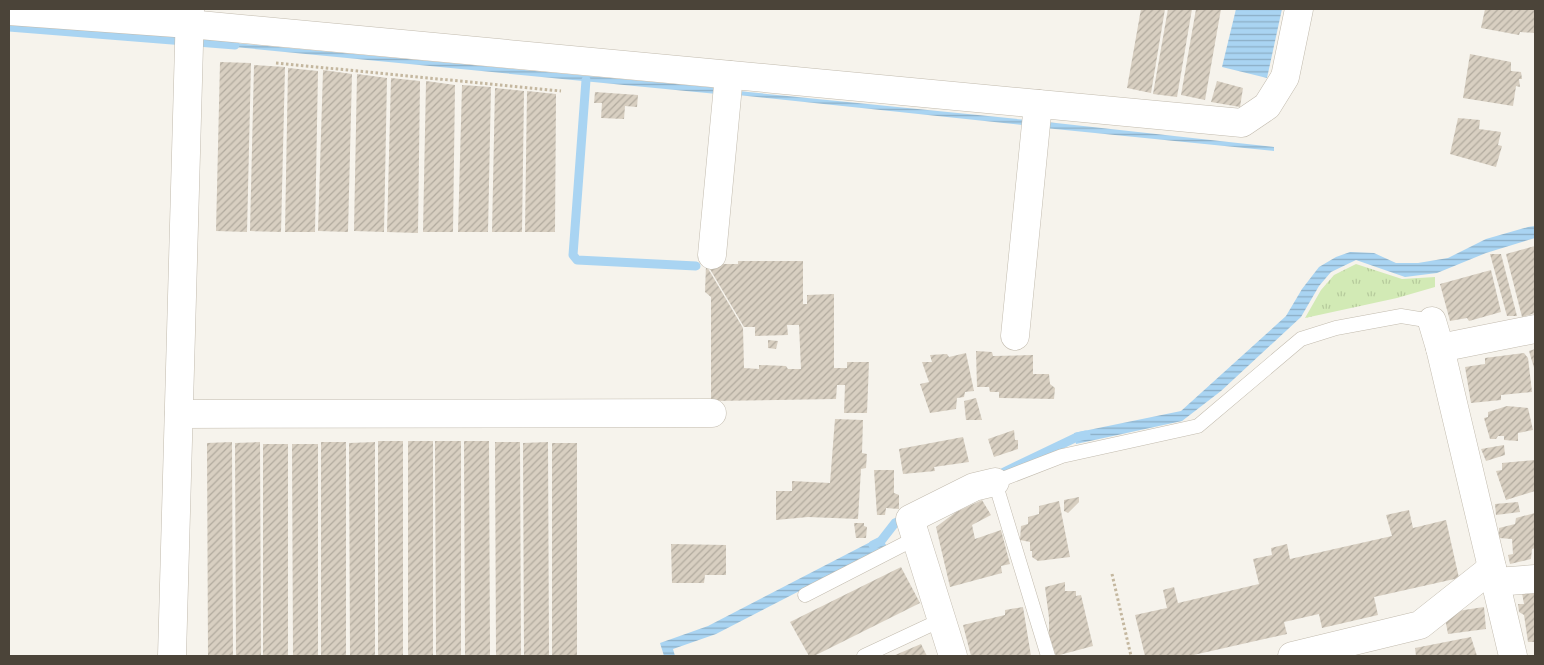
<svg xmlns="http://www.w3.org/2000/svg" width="1544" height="665" viewBox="0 0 1544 665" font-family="'Nunito Sans',sans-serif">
<defs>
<pattern id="park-tufts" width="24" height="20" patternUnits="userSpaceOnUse" patternTransform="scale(1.25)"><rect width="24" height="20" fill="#d2eab5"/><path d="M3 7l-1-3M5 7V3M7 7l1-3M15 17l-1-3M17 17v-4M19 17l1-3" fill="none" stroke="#b6ca9c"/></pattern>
<pattern id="water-rules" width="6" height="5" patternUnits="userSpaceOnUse" patternTransform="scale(1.25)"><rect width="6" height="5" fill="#a9d4f2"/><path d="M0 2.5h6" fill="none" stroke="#8caec5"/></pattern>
<pattern id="building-hatch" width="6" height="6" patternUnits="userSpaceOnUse" patternTransform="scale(1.25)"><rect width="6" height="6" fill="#d8cfc1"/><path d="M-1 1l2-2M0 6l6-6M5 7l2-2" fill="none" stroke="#b1aa9e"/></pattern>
</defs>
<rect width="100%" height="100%" fill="#f6f3ec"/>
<!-- park -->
<path fill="url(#park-tufts)" d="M1356,264L1402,279L1435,277V287L1397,298L1305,318L1321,290L1334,275Z"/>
<!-- water -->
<g fill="url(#water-rules)">
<path d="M1236,9H1282L1267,78L1222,67Z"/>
<path d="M224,42L719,88L717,94L224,46Z"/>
<path d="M738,91L1027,120L1022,125L738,95Z"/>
<path d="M1047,122L1274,147V151L1045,128Z"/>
<path d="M1535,226V238L1486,253L1437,273L1405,277L1356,260L1331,272L1319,286L1301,317L1221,391L1182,421L1076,444L1074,433L1181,411L1286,316L1302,289L1319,267L1336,257L1350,252L1374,253L1396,263H1418L1448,258L1486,239L1528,227Z"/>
<path d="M880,537L887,546L716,634L673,649L675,656H664L660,643L708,626Z"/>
</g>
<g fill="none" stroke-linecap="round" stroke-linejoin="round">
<!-- stream -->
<g stroke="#a9d4f2" stroke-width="9">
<path d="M9,27L235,45"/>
<path d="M586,80L573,255L577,260L696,266"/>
<path d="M1000,474L1077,437L1086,435"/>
<path d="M873,545L881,541L895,523L907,518"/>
</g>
</g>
<!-- building -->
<g fill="url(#building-hatch)">
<path d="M1141,9H1165L1151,93L1127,88Z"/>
<path d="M1168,9H1192L1177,97L1153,94Z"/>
<path d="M1196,9H1221L1205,100L1181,95Z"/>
<path d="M1485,9H1535V33L1520,32L1519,35L1481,28Z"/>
<path d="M1470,54L1511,62V71L1521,72L1522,79H1519L1520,87L1516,86L1513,106L1463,98Z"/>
<path d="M220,62L251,63L247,232L216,231Z"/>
<path d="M254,65L285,67L281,232L250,231Z"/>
<path d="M288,68L318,71L315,232H285Z"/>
<path d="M323,70L352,74L348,232L318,231Z"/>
<path d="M357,74L387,78L384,232L354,231Z"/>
<path d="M391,78L420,81L418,233L387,232Z"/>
<path d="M426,81L455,85L453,232H423Z"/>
<path d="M1217,81L1243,88L1240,107L1211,102Z"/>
<path d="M462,85L491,87L488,232H458Z"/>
<path d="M495,88L524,91L522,232H492Z"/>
<path d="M527,91L556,94L555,232H525Z"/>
<path d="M595,92L638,95L637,107L625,106L624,119L601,118L602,103H594Z"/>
<path d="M1458,118L1480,120L1479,129L1501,132L1498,145L1502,146L1496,167L1450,154Z"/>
<path d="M1535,246V313L1522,317L1506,254Z"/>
<path d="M1490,254H1501L1517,316H1507Z"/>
<path d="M738,261H803V304H807V295L834,294V368H847V362H869L867,413H844L845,385H837L836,399L711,401V297L705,292L706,265L743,328L744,368L759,369V365L786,366L788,369H801L799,325H787L788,335L755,336V327H744L707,264H738Z"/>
<path d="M1491,270L1501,312L1469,321L1467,318L1450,321L1440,284Z"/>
<path d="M768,340L778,341L776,349L768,348Z"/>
<path d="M1535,349V371L1529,351Z"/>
<path d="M976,351L992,352L993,356L1033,355V374H1049L1050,384L1055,388L1054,399L999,398V392H990L989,387H977Z"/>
<path d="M966,353L974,391L965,392L964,397L957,398L956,409L930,413L920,384L929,382L922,362H932L930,355L947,354L949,357Z"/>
<path d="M1524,353L1528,358L1532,392L1501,395V400L1471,403L1465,367L1485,364V358Z"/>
<path d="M976,398L982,420H966L964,401Z"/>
<path d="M1507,406L1528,408L1533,430L1518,433V441L1504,440V436H1498L1496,439H1490L1484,418L1488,417V412Z"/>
<path d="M835,419L863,420L862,453L867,454L866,468L861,469L858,519L808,517L776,520V491H792V481L830,483Z"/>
<path d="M1014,430L1015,440H1018V449L994,457L988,439Z"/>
<path d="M963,437L969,462L934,467L935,471L903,474L899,449Z"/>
<rect x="378" y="441" width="25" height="215"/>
<rect x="408" y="441" width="25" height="215"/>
<path d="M435,441H461V656H436Z"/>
<path d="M464,441H489L490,656H465Z"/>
<path d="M232,442L233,656H208L207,443Z"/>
<path d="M260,442L261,656H236L235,443Z"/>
<rect x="321" y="442" width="25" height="214"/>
<path d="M375,442V656H350L349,443Z"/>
<path d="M495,442H520L521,656H496Z"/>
<path d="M548,442L549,656H524L523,443Z"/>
<rect x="552" y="443" width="25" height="213"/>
<rect x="263" y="444" width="25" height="212"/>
<path d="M292,444H318V656H293Z"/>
<path d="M1504,445L1505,455L1486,461L1481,449Z"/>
<path d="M1535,460V491L1506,500L1496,471L1502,470V463Z"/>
<path d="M874,470H894V493L899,495V509L886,508L885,515H877Z"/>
<path d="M1079,497V502L1068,513L1064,511V500Z"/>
<path d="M982,500L991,515L972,525L975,539L1001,530L1010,564L1001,566L1002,573L950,587L936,527L956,512Z"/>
<path d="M1059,501L1070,557L1038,561L1032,557V551H1030V542L1020,540L1021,526L1028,524V517L1039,514V506Z"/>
<path d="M1518,502L1520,512L1496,515L1495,504Z"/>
<path d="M1409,510L1413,528L1446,520L1459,578L1374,597L1378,615L1322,628L1319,614L1284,622L1287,634L1189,656H1145L1135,615L1167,608L1163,590L1174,587L1178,603L1259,584L1253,559L1272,555L1271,548L1287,544L1290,559L1392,536L1386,515Z"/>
<path d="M1535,513V548L1532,549L1531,559L1510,564L1508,555L1513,554L1512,539L1499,538V528L1515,524L1516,518Z"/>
<path d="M854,523H864V526L867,527L866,538H856Z"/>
<path d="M671,544L726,545V575H705L704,583H672Z"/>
<path d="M901,567L920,603L814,656H809L790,622Z"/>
<path d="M1065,582V591H1076V596L1081,595L1093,646L1056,656L1049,635V618L1045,587Z"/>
<path d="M1535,592V642H1528L1524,615L1519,612L1518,604H1524L1522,593Z"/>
<path d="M1023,607L1031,656H971L963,625L1005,615V610Z"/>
<path d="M1484,607L1486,629L1448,634L1444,613Z"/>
<path d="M1471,637L1477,656H1416L1415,648Z"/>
<path d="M921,644L927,656H893Z"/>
</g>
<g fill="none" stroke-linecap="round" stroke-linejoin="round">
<!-- service casing -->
<g stroke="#c2bbae" stroke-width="15">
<g id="service">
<path d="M805,595L916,538"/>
<path d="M864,656L941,620"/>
<path d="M1048,656L995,482L1062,456L1198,426L1301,339L1336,328L1401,316L1432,321"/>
</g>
</g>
<!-- minor casing -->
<g stroke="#c2bbae" stroke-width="29">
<g id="minor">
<path d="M9,11L189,24L1242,123L1267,106L1285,77L1299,9"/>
<path d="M712,255L729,75"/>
<path d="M1432,321L1440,348"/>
<path d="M1015,336L1038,104"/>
<path d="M179,414L712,413"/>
<path d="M1495,582L1535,579"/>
<path d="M953,656L910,519L974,487L995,482"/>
<path d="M1292,656L1420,625L1492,568"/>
<path d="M1513,656L1440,348L1535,329"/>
</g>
</g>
<!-- tertiary casing -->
<g stroke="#c2bbae" stroke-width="29">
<path id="tertiary" d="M172,656L190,9"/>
</g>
<!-- path -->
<g stroke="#c4b79f" stroke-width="3" stroke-dasharray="2.5 2.5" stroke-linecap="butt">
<path d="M276,63L561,91"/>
<path d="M1112,574L1131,656"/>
</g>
<!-- service -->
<use href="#service" stroke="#fff" stroke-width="14"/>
<!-- minor -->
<use href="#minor" stroke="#fff" stroke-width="28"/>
<!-- tertiary -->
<use href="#tertiary" stroke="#fff" stroke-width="28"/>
</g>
<!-- border -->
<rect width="1544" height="665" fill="none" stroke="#4b4439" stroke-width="20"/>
</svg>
